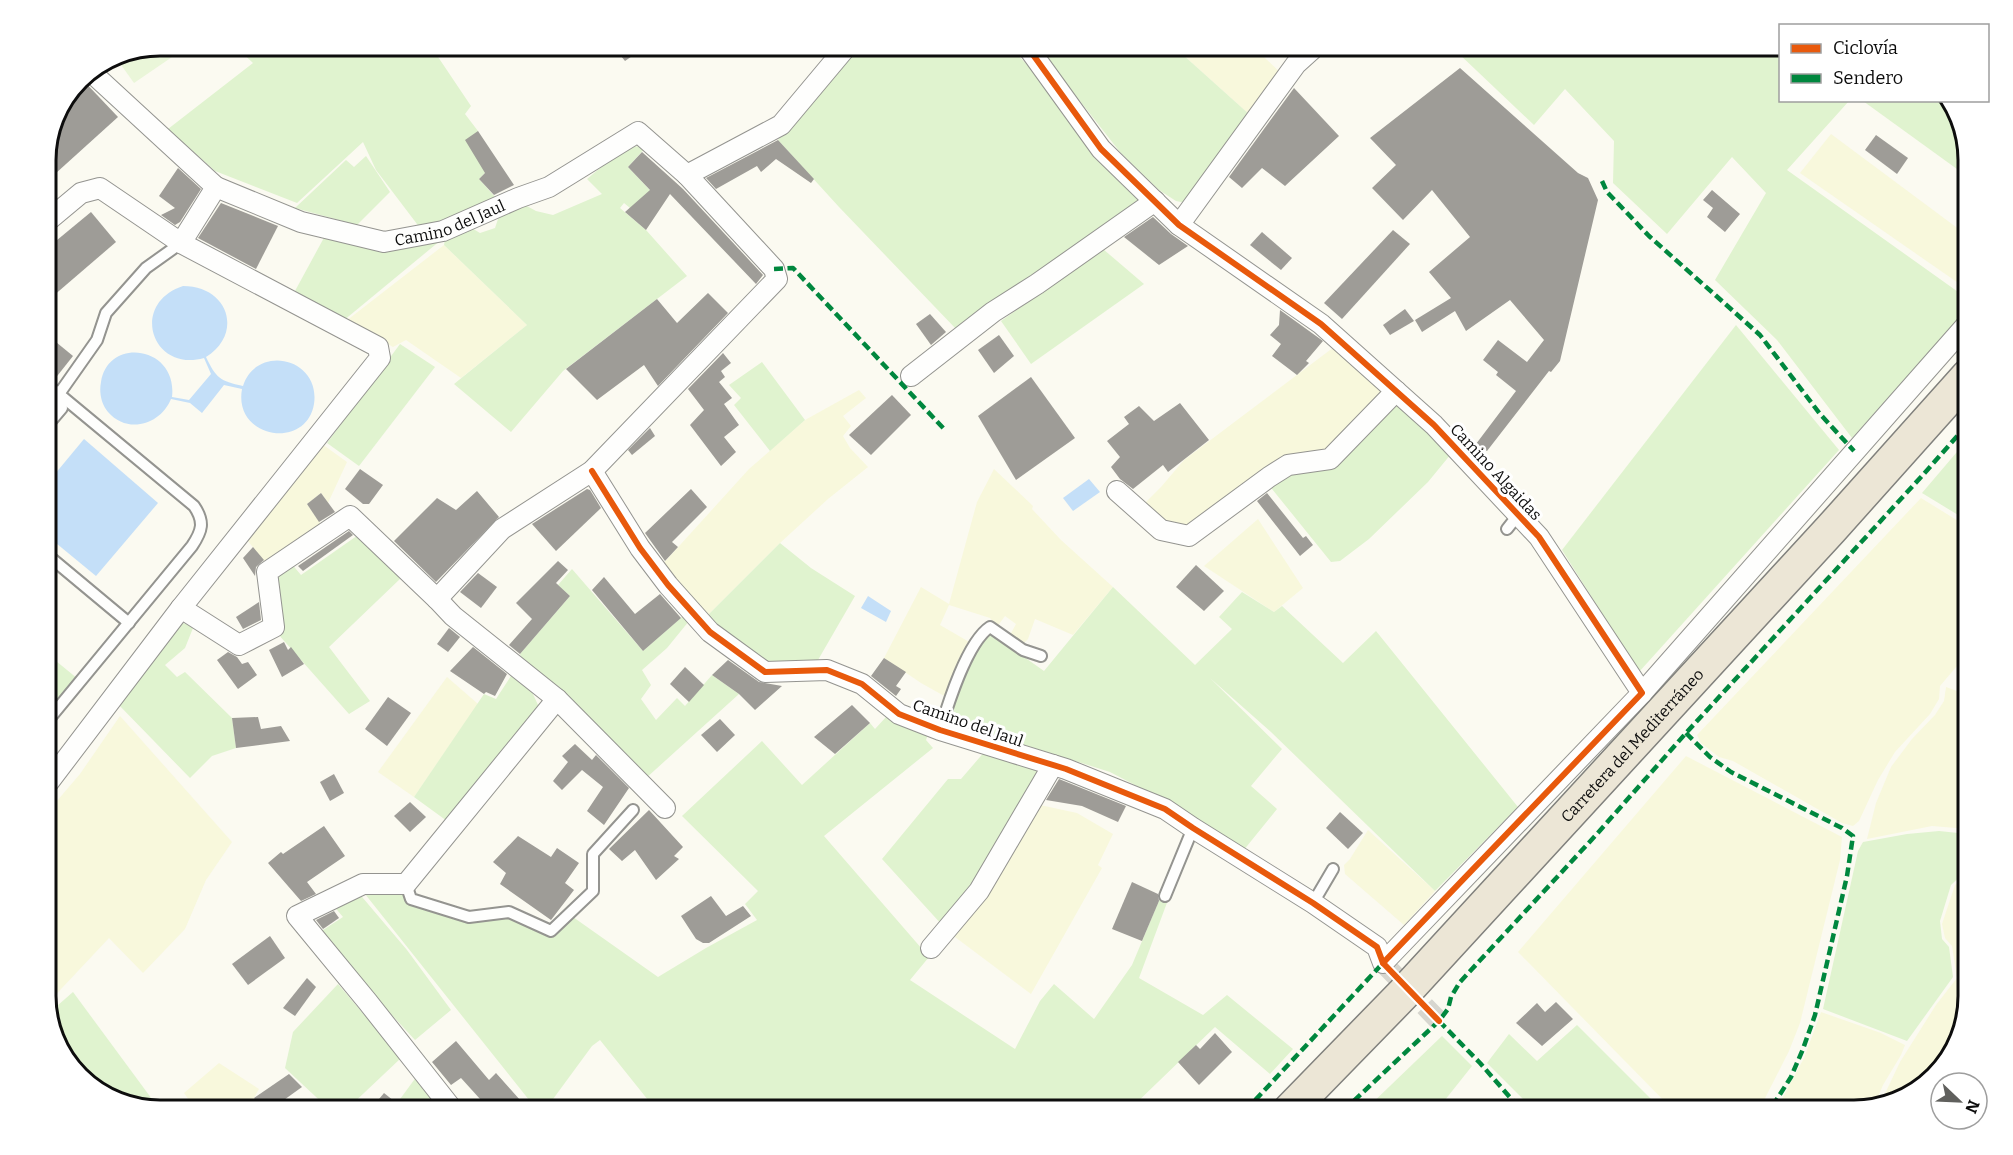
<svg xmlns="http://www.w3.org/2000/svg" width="2013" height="1155" viewBox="0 0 2013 1155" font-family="Bitter,serif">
<rect width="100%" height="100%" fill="#fbfaf1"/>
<!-- farmland -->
<g fill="#f8f8dc">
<path d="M1172,45H1251L1281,73L1250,115Z"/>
<path d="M1831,134L1968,236V282L1964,287L1800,173Z"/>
<path d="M444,245L527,325L461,378L406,340L393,347L346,321Z"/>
<path d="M1338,344L1388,391L1331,450L1186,531L1169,526L1141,507L1161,487L1184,460Z"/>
<path d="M859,390L866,398L843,416L851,426L843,436L850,448L868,467L828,499L780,543L706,617L661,566L749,469L805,420Z"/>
<path d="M322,444L347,462L328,503L321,493L307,504L321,524L266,563L247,540Z"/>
<path d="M994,469L1033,506L1032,509L1061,540L1113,587L1073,635L1035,619L1028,639L1023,644L1010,635L1016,624L1005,616L997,627L990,618L949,605L940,625L971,643L962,654L956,667L946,697L921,683L884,658L921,587L949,604L977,502Z"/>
<path d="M1921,498L1968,527V653L1940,686L1939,699L1930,714L1895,752L1878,780L1859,821L1853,826L1842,823L1733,761L1719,757L1701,743L1697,735Z"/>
<path d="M1258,519L1303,588L1274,612L1204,566Z"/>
<path d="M447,677L478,704L414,797L378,772Z"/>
<path d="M1946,687L1968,695V829L1932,826L1867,839L1876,803L1891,767L1912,739L1935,715L1944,701Z"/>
<path d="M120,716L232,842L206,880L185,929L143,973L109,938L46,1005L45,815L80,774Z"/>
<path d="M1686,756L1842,837L1840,860L1800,1023L1789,1051L1759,1110H1673L1518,952Z"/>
<path d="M1040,805L1077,813L1113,834L1098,865L1102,868L1031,994L951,934Z"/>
<path d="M1368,830L1435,891L1404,925L1345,874L1344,865L1350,859Z"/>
<path d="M1968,873V995L1953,1052L1911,1094L1881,1102L1900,1062L1936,1005L1957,978L1952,946L1945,938L1942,924L1955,885Z"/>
<path d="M1821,1012L1881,1033L1905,1045L1901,1055L1883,1085L1875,1104L1853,1110H1776L1804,1058Z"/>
<path d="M219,1063L259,1089L254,1098L263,1110H196L184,1093Z"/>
</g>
<!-- green -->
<g fill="#e0f3cf">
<path d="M234,45H384L394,50L400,45H430L471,106L465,114L478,131L485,173L479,179L496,198L454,218L420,228L376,170L363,142L297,203L215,171L168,129L253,63Z"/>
<path d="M856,45H1008L1032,70L1066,119L1103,163L1144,204L957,330L839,207L778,140Z"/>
<path d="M1036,45H1172L1250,115L1186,203L1176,201L1159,190L1120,152Z"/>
<path d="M1462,45H1780V100L1849,101L1787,170L1968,299V310L1852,438L1777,340L1715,280L1766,193L1732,157L1667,234L1613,183L1614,141L1565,89L1534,125L1457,52Z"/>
<path d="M1863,101H1950L1968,153V177Z"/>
<path d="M630,146L646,147L628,167L663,204L630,208L624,203L620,208L646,230L687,276L563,371L511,432L454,384L527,325L444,245L445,239L470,227L480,233L495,228L499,216L525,205L536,211L553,215L602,194L587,179L618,153Z"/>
<path d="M366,156L390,192L357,225L295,208L346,160L354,167Z"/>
<path d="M326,234L441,240L343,321L295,291Z"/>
<path d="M1103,249L1144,284L1031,364L1001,321Z"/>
<path d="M1736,325L1839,450L1639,672L1562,550Z"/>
<path d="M400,344L435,367L359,466L327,443Z"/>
<path d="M762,362L805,420L770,451L734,405L741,398L729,385Z"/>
<path d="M1395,405L1407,407L1451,454L1428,482L1369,539L1340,561L1331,562L1268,484L1298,467Z"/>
<path d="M1968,439V521L1922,493Z"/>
<path d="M361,533L401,578L329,647L370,701L349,714L278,634L274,575L290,562L301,575Z"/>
<path d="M780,543L811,568L855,596L818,660L774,664L759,661L706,617Z"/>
<path d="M572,569L643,651L683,616L689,621L667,648L642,670L651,685L641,699L656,720L677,698L685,706L712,675L739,694L645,779L558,686L523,663L520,654L570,596L558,585Z"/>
<path d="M1113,587L1195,665L1232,629L1219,617L1242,592L1274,612L1282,606L1343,663L1376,631L1518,807L1435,891L1271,732L1210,678L1282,749L1251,786L1277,809L1243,851L1156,796L1110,772L993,735L951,711C958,683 973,656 990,633L1044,671Z"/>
<path d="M181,623L190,624L193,628L185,648L165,665L177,677L185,672L232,718L236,748L212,756L190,778L117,703Z"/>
<path d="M45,652L78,679L45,718V709L51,700L45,668Z"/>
<path d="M511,676L532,692L539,707L447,821L414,797L484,694L496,699Z"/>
<path d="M886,717L928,734L926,740L933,748L824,836L929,957L910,980L1015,1049L1040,1001L1054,984L1094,1019L1132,965L1161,896L1168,900L1139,978L1203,1015L1227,995L1293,1049L1270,1074L1215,1027L1129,1110H656L600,1040L592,1046L545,1110H537L361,889L403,891L407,902L467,923L507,916L554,937L573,917L658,977L706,948L757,920L745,904L758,891L682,816L762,741L802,785L870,723L875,729Z"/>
<path d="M986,750L1046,767L977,886L943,926L882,859L948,779H961Z"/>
<path d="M1939,831L1968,834V869L1951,885L1940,921L1942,939L1949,947L1953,977L1907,1041L1823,1009L1858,851L1863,842L1907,834Z"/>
<path d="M357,891L407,950L451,1010L415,1040L317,934L343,917L333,905Z"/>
<path d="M338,984L401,1058L346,1110H330L285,1068L293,1032Z"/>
<path d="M73,992L160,1110L103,1095L64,1059L49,1013Z"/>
<path d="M1577,1025L1662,1110H1534L1487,1063L1509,1034L1537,1061Z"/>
<path d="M1442,1036L1472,1066L1437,1110H1365Z"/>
<path d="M417,1076L445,1110H392Z"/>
</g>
<!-- pitch -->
<path fill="#eaf6d9" d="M160,45H168L175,55L134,83L119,62L139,49Z"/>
<!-- water -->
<g fill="#c4dff8">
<path d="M183,286C228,286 244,333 206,357C216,378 220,381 243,386C257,343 321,358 314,404C306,451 233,438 242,389L224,385L202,413L190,403L171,399C161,424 128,435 108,412C101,404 99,392 101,382C108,336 178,346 172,397L189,400L211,374L204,358C152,373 129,304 183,286Z"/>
<path d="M84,439L158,503L96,576L45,534V486Z"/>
<path d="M1089,479L1100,492L1073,511L1063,498Z"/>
<path d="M868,596L891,611L886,622L861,608Z"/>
</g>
<!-- building -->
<g fill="#9e9c97">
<path d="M612,45H648L625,61Z"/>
<path d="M1460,68L1578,173L1588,178L1598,200L1560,361L1551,372L1549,371L1487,451L1476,444L1516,391L1496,375L1498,372L1483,360L1498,340L1527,362L1544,340L1510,300L1466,331L1455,311L1422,332L1415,320L1451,298L1429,272L1470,237L1432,190L1403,220L1372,188L1396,165L1370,138Z"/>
<path d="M80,77L118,117L45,183V153Z"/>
<path d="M1294,88L1339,136L1285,186L1262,168L1242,188L1229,177Z"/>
<path d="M478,131L514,185L494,195L479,179L485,173L465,140Z"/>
<path d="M1876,135L1908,158L1897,174L1865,150Z"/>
<path d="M778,140L814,179L811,183L776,159L761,172L757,166L716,189L706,178Z"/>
<path d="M642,152L683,189L763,275L756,284L670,194L646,230L625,212L650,190L628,167Z"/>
<path d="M178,168L201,189L180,222L175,225L161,215L175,208L159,196Z"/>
<path d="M1712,190L1740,214L1725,232L1707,217L1713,208L1703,200Z"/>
<path d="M221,203L278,226L256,269L198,238Z"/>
<path d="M91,212L116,242L45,303V250Z"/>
<path d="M1153,217L1171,234L1188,246L1159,265L1124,237Z"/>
<path d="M1393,230L1410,244L1342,319L1324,303Z"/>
<path d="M1262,232L1292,258L1281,270L1250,245Z"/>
<path d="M708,293L728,313L658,386L644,365L597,400L566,369L657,299L677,323Z"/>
<path d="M1405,309L1414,321L1390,335L1383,325Z"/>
<path d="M1280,310L1323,341L1306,361L1309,363L1297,375L1272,356L1281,344L1270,335L1279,325Z"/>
<path d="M930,314L946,332L931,345L916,324Z"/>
<path d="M45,333L73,356L54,380L45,374Z"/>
<path d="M999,335L1014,356L994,373L978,350Z"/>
<path d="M723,353L731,363L721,371L725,377L719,382L732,398L724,404L739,425L724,437L736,452L721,466L690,425L704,410L688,389Z"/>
<path d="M1031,377L1075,438L1016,480L978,416Z"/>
<path d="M892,395L911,415L871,455L849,435Z"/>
<path d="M1180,403L1209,440L1168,472L1163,465L1133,489L1120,479L1111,467L1120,457L1107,441L1129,424L1124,417L1139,406L1154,421Z"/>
<path d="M650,428L655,436L632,455L628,450Z"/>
<path d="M360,469L383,485L369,504H363L345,489Z"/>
<path d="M587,489L590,490L601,508L556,551L532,524Z"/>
<path d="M691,489L707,507L672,542L678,547L665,561L645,533Z"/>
<path d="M477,491L499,517L436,582L394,541L437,498L456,510Z"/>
<path d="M321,493L335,512L319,522L307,504Z"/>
<path d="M1267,493L1303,538L1306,536L1313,545L1300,556L1257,501Z"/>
<path d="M349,531L353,535L303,571L298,566Z"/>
<path d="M253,547L264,560L256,567L255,576L243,558Z"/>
<path d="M558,561L568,570L556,583L570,596L520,654L509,645L532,619L516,603Z"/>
<path d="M1196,565L1224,591L1204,611L1176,587Z"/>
<path d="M478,573L497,587L481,608L460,592Z"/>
<path d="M604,577L635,614L660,594L681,618L643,651L592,590Z"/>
<path d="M259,602L261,620L243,629L236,617Z"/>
<path d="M449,628L460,637L448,652L437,644Z"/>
<path d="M284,642L288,650L291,647L304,664L282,677L269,650Z"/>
<path d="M473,647L507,674L495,696L486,692L484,694L450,671Z"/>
<path d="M228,652L237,657L242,664L248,662L257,675L238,689L217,660Z"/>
<path d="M884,658L906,672L896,686L901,689L896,696L871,676Z"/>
<path d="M728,660L759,682L782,686L755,710L739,694L712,675Z"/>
<path d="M685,667L704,685L689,702L670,684Z"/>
<path d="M388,697L411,713L387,746L365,729Z"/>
<path d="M852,705L870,723L835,754L814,737Z"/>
<path d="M258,717L261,729L281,726L290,741L236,748L232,718Z"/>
<path d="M720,719L735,735L717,752L701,735Z"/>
<path d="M575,744L592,760L596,755L629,788L604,825L587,811L603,787L582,770L562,790L553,781L568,762L562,756Z"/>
<path d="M334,774L344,793L330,801L320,782Z"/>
<path d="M1059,779L1126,806L1118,822L1082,806L1046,800Z"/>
<path d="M410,802L426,817L410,832L394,816Z"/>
<path d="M649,810L683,847L674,856L679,859L656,880L635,850L622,861L609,849Z"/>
<path d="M1340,812L1363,833L1348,849L1326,828Z"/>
<path d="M324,826L345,856L307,882L316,894L301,901L268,863L281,852L283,854Z"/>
<path d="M518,836L551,857L557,848L579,863L565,883L574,890L551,920L500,884L506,873L493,862Z"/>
<path d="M1132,882L1158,894L1159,901L1142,941L1112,929Z"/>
<path d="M711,896L726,916L743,906L751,916L709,943H703L696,939L681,916Z"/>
<path d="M334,911L339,918L323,929L316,920Z"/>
<path d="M270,936L285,958L248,985L232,964Z"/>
<path d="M307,978L316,987L295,1016L283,1008Z"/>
<path d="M1556,1002L1573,1019L1542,1046L1516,1023L1537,1003L1545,1012Z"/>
<path d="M1215,1033L1232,1052L1199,1085L1178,1062L1196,1045L1200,1049Z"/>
<path d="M456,1041L489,1080L496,1073L529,1110H490L461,1078L451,1085L432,1062Z"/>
<path d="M289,1074L302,1087L270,1110H263L254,1098Z"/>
<path d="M384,1093L394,1101L388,1110H370Z"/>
</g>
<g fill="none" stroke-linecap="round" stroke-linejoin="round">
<!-- minor-tunnel -->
<path stroke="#d7d6cf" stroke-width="20" stroke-dasharray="20 10" stroke-linecap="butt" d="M1383,963L1439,1021"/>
<!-- service casing -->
<g stroke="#949490" stroke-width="14">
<g id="service">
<path d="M45,383L59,394L62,408L45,428"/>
<path d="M1507,529L1518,515"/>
<path d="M45,553L129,623"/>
<path d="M45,724L192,546C202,531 205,522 194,506L59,394L97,340L106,313L146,268L181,243"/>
<path d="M940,730C948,704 967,642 990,627L1023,650L1041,656"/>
<path d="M406,884L411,899L469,917L509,912L551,931L593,891V854L633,810"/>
<path d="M1165,896L1193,828"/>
<path d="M1313,903L1333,869"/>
</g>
</g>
<!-- minor casing -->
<g stroke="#949490" stroke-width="22">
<g id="minor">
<path d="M90,71L216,187"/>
<path d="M45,223L81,193L100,188L181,243L378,347L380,358L181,608L45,787"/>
<path d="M1179,225L1296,64L1317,45"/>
<path id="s1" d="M181,243L216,187L301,222L384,242L443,231L518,198L549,187L638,132L687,175L781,125L848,45"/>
<path d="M911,376L993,312L1037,284L1155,201"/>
<path d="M592,471L640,548L668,585L710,632L765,672L827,670L862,684L899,714L940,730L1066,769L1165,809L1193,828L1313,903L1377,947L1383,963L1642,693L1539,537L1434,425L1321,324L1179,225L1101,149L1026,45"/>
<path d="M1117,491L1161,530L1189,536L1269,477L1288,465L1330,459L1396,391"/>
<path d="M437,599L453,616L557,699L665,808"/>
<path d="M181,608L239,645L274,627L267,572L350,516L437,599L502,529L592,471L777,279L774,269L687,175"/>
<path d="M1642,693L1968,323"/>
<path d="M931,948L979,891L1053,765"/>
<path d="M453,1110L367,1001L297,916L363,884H406L557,699"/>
</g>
</g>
<!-- trunk casing -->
<g stroke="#81817d" stroke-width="36">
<g id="trunk">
<path id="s2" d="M1290,1110L1404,993L1831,529L1968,376"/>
</g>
</g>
<!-- service -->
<use href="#service" stroke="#fefefd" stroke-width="10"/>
<!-- minor -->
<use href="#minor" stroke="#fefefd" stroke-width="20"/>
<!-- trunk -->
<use href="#trunk" stroke="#ece6d6" stroke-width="33"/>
<!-- quiet -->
<g stroke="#00873e" stroke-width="4.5" stroke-dasharray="9 4.5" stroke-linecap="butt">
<path d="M1602,181L1607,192L1649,236L1760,335L1820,414L1854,451"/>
<path d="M774,269L793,268L945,430"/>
<path d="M1686,733L1710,757L1731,772L1842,828L1853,836L1847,876L1815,1015L1803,1049L1791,1077L1770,1110"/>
<path d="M1439,1021L1480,1063L1521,1110"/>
<path d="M1246,1110L1383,963"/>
<path d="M1344,1110L1439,1021L1448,1009L1451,997L1460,982L1596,835L1686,733L1921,477L1968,424"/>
</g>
<!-- cycleway casing -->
<g stroke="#fff" stroke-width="10">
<g id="cycleway">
<path d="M1026,45L1101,149L1179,225L1321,324L1434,425L1539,537L1642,693L1383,963"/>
<path d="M592,471L640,548L668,585L710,632L765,672L827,670L862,684L899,714L940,730L1066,769L1165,809L1193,828L1313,903L1377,947L1383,963L1439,1021"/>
</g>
</g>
<!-- cycleway -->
<use href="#cycleway" stroke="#e8590c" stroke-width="6"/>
</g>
<g text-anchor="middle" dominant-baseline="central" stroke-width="6" stroke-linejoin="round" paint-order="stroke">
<!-- street labels -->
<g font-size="16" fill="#0d0d0d" stroke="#fff">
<text stroke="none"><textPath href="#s1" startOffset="312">Camino del Jaul</textPath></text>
<text transform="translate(1496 472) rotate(47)">Camino Algaidas</text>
<text transform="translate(968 723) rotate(19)">Camino del Jaul</text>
<text stroke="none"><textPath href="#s2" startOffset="500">Carretera del Mediterráneo</textPath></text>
</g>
</g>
<!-- crop -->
<path d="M0 0H2013V1155H0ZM160 56H1854A104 104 0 0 1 1958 160V996A104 104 0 0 1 1854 1100H160A104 104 0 0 1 56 996V160A104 104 0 0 1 160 56Z" fill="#fff" fill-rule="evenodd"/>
<path fill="none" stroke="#0d0d0d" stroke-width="3" d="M160 56H1854A104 104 0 0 1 1958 160V996A104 104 0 0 1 1854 1100H160A104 104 0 0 1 56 996V160A104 104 0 0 1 160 56Z"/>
<!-- legend -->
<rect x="1779" y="24" width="210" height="78" fill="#ffffff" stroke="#9e9e9e" stroke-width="1.5"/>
<rect x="1791" y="44" width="30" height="9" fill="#e8590c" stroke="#9e9e9e" stroke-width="1.5"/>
<text x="1833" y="54" font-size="18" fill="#0d0d0d">Ciclovía</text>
<rect x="1791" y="74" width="30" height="9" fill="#00873e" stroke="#9e9e9e" stroke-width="1.5"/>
<text x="1833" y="84" font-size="18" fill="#0d0d0d">Sendero</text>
<!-- north arrow -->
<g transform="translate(1959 1101) rotate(113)"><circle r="28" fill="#ffffff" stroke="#9e9e9e" stroke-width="1.5"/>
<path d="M0-4.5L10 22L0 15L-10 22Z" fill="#60605d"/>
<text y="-9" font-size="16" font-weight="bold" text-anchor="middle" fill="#0d0d0d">N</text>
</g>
</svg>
